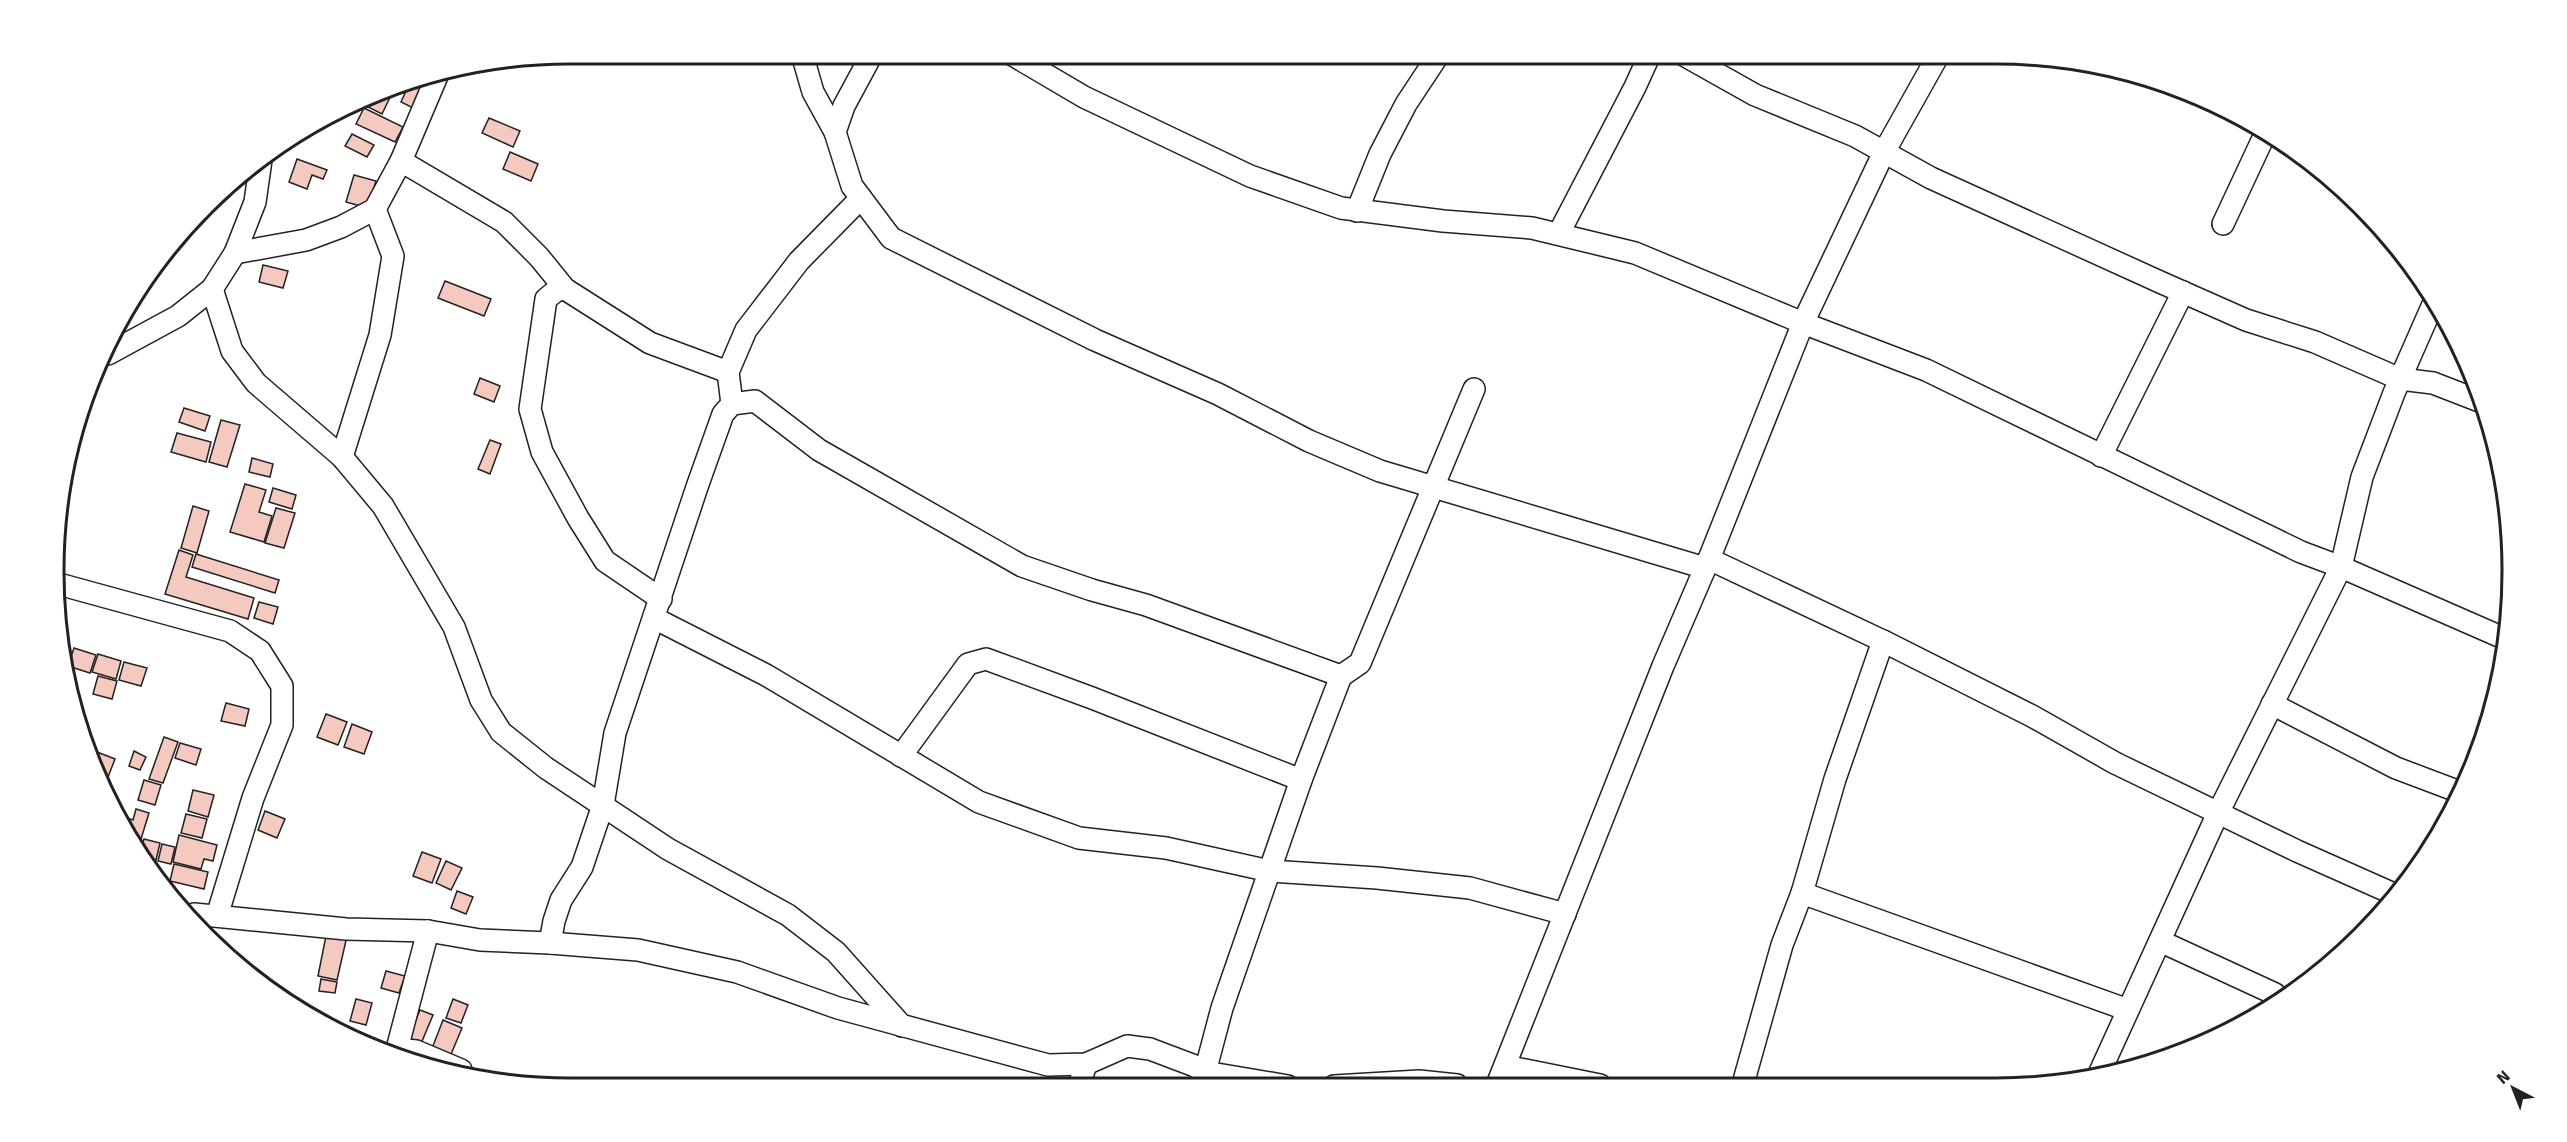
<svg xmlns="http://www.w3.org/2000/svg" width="2567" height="1142" viewBox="0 0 2567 1142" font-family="Signika,sans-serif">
<rect width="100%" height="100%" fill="#fff"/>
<!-- building -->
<g fill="#f3c9c0" stroke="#222" stroke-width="1.5">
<path d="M406,81H410L424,87L415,109L401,102L405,93L401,91Z"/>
<path d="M396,85L382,114L366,106L370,97Z"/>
<path d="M364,108L403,127L395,142L356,124Z"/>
<path d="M489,118L520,131L513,147L482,133Z"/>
<path d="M352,134L374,145L367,157L345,146Z"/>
<path d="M510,152L538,164L531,181L503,169Z"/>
<path d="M297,159L327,170L323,179L312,175L307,189L289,182Z"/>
<path d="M354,175L376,181L368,208L346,202Z"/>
<path d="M263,265L288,271L283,288L259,282Z"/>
<path d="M445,281L491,299L484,316L438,298Z"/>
<path d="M480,378L500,386L494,402L474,394Z"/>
<path d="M184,408L210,416L205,431L179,422Z"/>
<path d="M221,420L240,425L227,467L209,462Z"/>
<path d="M177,433L211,442L206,462L171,452Z"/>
<path d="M490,440L501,444L490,474L478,469Z"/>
<path d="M252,458L273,464L270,477L249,472Z"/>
<path d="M245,484L266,490L259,512L272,516L264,542L230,532Z"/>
<path d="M273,488L296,495L292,509L269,502Z"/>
<path d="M193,506L209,511L197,553L181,548Z"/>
<path d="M276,508L295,513L284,548L265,543Z"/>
<path d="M179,550L193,555L186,577L254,598L248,619L165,594Z"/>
<path d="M196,554L279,580L275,593L192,567Z"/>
<path d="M259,602L278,607L273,624L254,618Z"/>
<path d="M74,648L96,655L90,673L68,666Z"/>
<path d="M98,654L121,661L116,679L92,672Z"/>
<path d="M124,662L147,668L141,686L119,680Z"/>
<path d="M98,676L117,681L112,699L93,694Z"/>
<path d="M226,703L249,709L245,726L221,721Z"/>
<path d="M326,714L347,722L338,745L317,737Z"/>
<path d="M352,724L372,732L364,754L344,747Z"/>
<path d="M164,737L178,742L163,783L149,779Z"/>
<path d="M180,743L201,749L196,765L175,758Z"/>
<path d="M134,751L146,757L140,770L129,766Z"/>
<path d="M97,752L115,759L108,777L103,775L95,755Z"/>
<path d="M144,780L161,785L155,805L138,800Z"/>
<path d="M193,790L214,795L208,817L188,811Z"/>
<path d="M136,809L149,813L141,839L127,835L118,815L133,820Z"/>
<path d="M265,811L285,819L277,838L258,830Z"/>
<path d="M186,814L207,819L202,838L181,833Z"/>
<path d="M179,835L217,845L213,861L204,859L201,869L173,862Z"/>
<path d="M144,839L160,843L156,860L143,857L140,854Z"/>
<path d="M162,844L175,847L171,864L158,861Z"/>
<path d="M422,852L441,859L432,883L413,876Z"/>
<path d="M446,861L462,868L451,890L436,883Z"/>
<path d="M174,864L208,872L204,889L170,881Z"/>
<path d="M457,891L473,897L466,914L451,908Z"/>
<path d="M327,931L347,936L337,980L318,976Z"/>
<path d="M386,971L405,976L399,993L381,988Z"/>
<path d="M321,979L337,982L335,993L319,991Z"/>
<path d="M356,999L372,1003L366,1025L350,1021Z"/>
<path d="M453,999L468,1005L461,1023L446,1018Z"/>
<path d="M420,1010L433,1015L420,1046L407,1041Z"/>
<path d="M443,1020L462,1028L449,1059L431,1051Z"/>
</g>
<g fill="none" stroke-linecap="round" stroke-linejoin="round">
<!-- minor casing -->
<g stroke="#222" stroke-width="24">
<g id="minor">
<path d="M802,54L813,92L835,132"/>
<path d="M872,54L844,106L835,132L852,186L891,238L1095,340L1218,394L1309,441L1380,471L1705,568"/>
<path d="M1011,54L1084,97L1250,176L1341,208L1443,221L1532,228L1635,253L1803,323L1926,370L2301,552L2341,567L2508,640"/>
<path d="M1682,54L1755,95L1855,136L1931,178L2160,282L2246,320L2315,342L2400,379L2433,383L2482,402"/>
<path d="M401,161L504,222L539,257L565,289L650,343L728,372"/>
<path d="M1357,211L1380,154L1406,104L1439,54"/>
<path d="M2223,224L2266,132"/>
<path d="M1559,233L1635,87L1650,54"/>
<path d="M235,253L306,240L341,227L375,209L401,161L437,76"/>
<path d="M212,289L232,351L256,383L342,457L383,506L454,627L481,700L501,732L546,768L668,849L788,915L836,952L902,1026"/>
<path d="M565,289L557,290L546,299L530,409L542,452L578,518L605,561L661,599"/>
<path d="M108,354L178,316L212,289L235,253L255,202L261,160"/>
<path d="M732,404L728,372L746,330L799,261L861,198"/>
<path d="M2101,456L2183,292"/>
<path d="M342,457L380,335L393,256L375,209"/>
<path d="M1709,559L1883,641L2032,716L2115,763L2297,851L2396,895"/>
<path d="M55,583L230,631L260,651L282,686V725L253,798L217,916"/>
<path d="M654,618L766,675L979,802L1079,838L1166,848L1270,871L1377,878L1470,888L1565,914"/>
<path d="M2272,704L2396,768L2457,791"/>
<path d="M901,756L968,664L986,659L1092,698L1301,780"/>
<path d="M1802,893L1835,779L1883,641"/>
<path d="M188,917L194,914L346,929L428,931L480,940L550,943L638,950L737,972L838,1008L1048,1065L1086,1064L1127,1046L1150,1049L1195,1066L1205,1072L1288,1086"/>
<path d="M2160,941L2275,994"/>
<path d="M550,943L554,921L561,900L582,867L603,805L615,733L697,487L723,414L732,404L755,401L819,450L1022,566L1092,590L1146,605L1341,676"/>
<path d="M397,1049L416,1051L461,1070"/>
<path d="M393,1054L397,1049L428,931"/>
<path d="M1505,1066L1600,1085"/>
<path d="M1205,1072L1222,1008L1301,780L1341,676L1360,663L1474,389"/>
<path d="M2099,1074L2218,813L2341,567L2362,477L2394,393L2434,302"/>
<path d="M1743,1084L1782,945L1802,893L2128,1010"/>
<path d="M1497,1085L1663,666L1709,559L1803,323L1884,152L1939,54"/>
<path d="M1079,1086L1086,1064"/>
<path d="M1334,1086L1419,1081L1457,1085"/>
</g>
</g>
<!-- minor -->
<use href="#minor" stroke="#fff" stroke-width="21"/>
</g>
<!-- crop -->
<path d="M0 0H2567V1142H0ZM570 64H1996A506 506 0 0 1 2502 570V572A506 506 0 0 1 1996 1078H570A506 506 0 0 1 64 572V570A506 506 0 0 1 570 64Z" fill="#fff" fill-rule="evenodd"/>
<path fill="none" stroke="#222" stroke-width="3" d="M570 64H1996A506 506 0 0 1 2502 570V572A506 506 0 0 1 1996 1078H570A506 506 0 0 1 64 572V570A506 506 0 0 1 570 64Z"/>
<!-- north arrow -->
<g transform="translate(2513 1088) rotate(318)" stroke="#ffffff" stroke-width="4.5" paint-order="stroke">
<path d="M0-4.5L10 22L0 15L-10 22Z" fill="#222222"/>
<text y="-9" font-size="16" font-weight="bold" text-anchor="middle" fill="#222222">N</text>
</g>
</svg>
